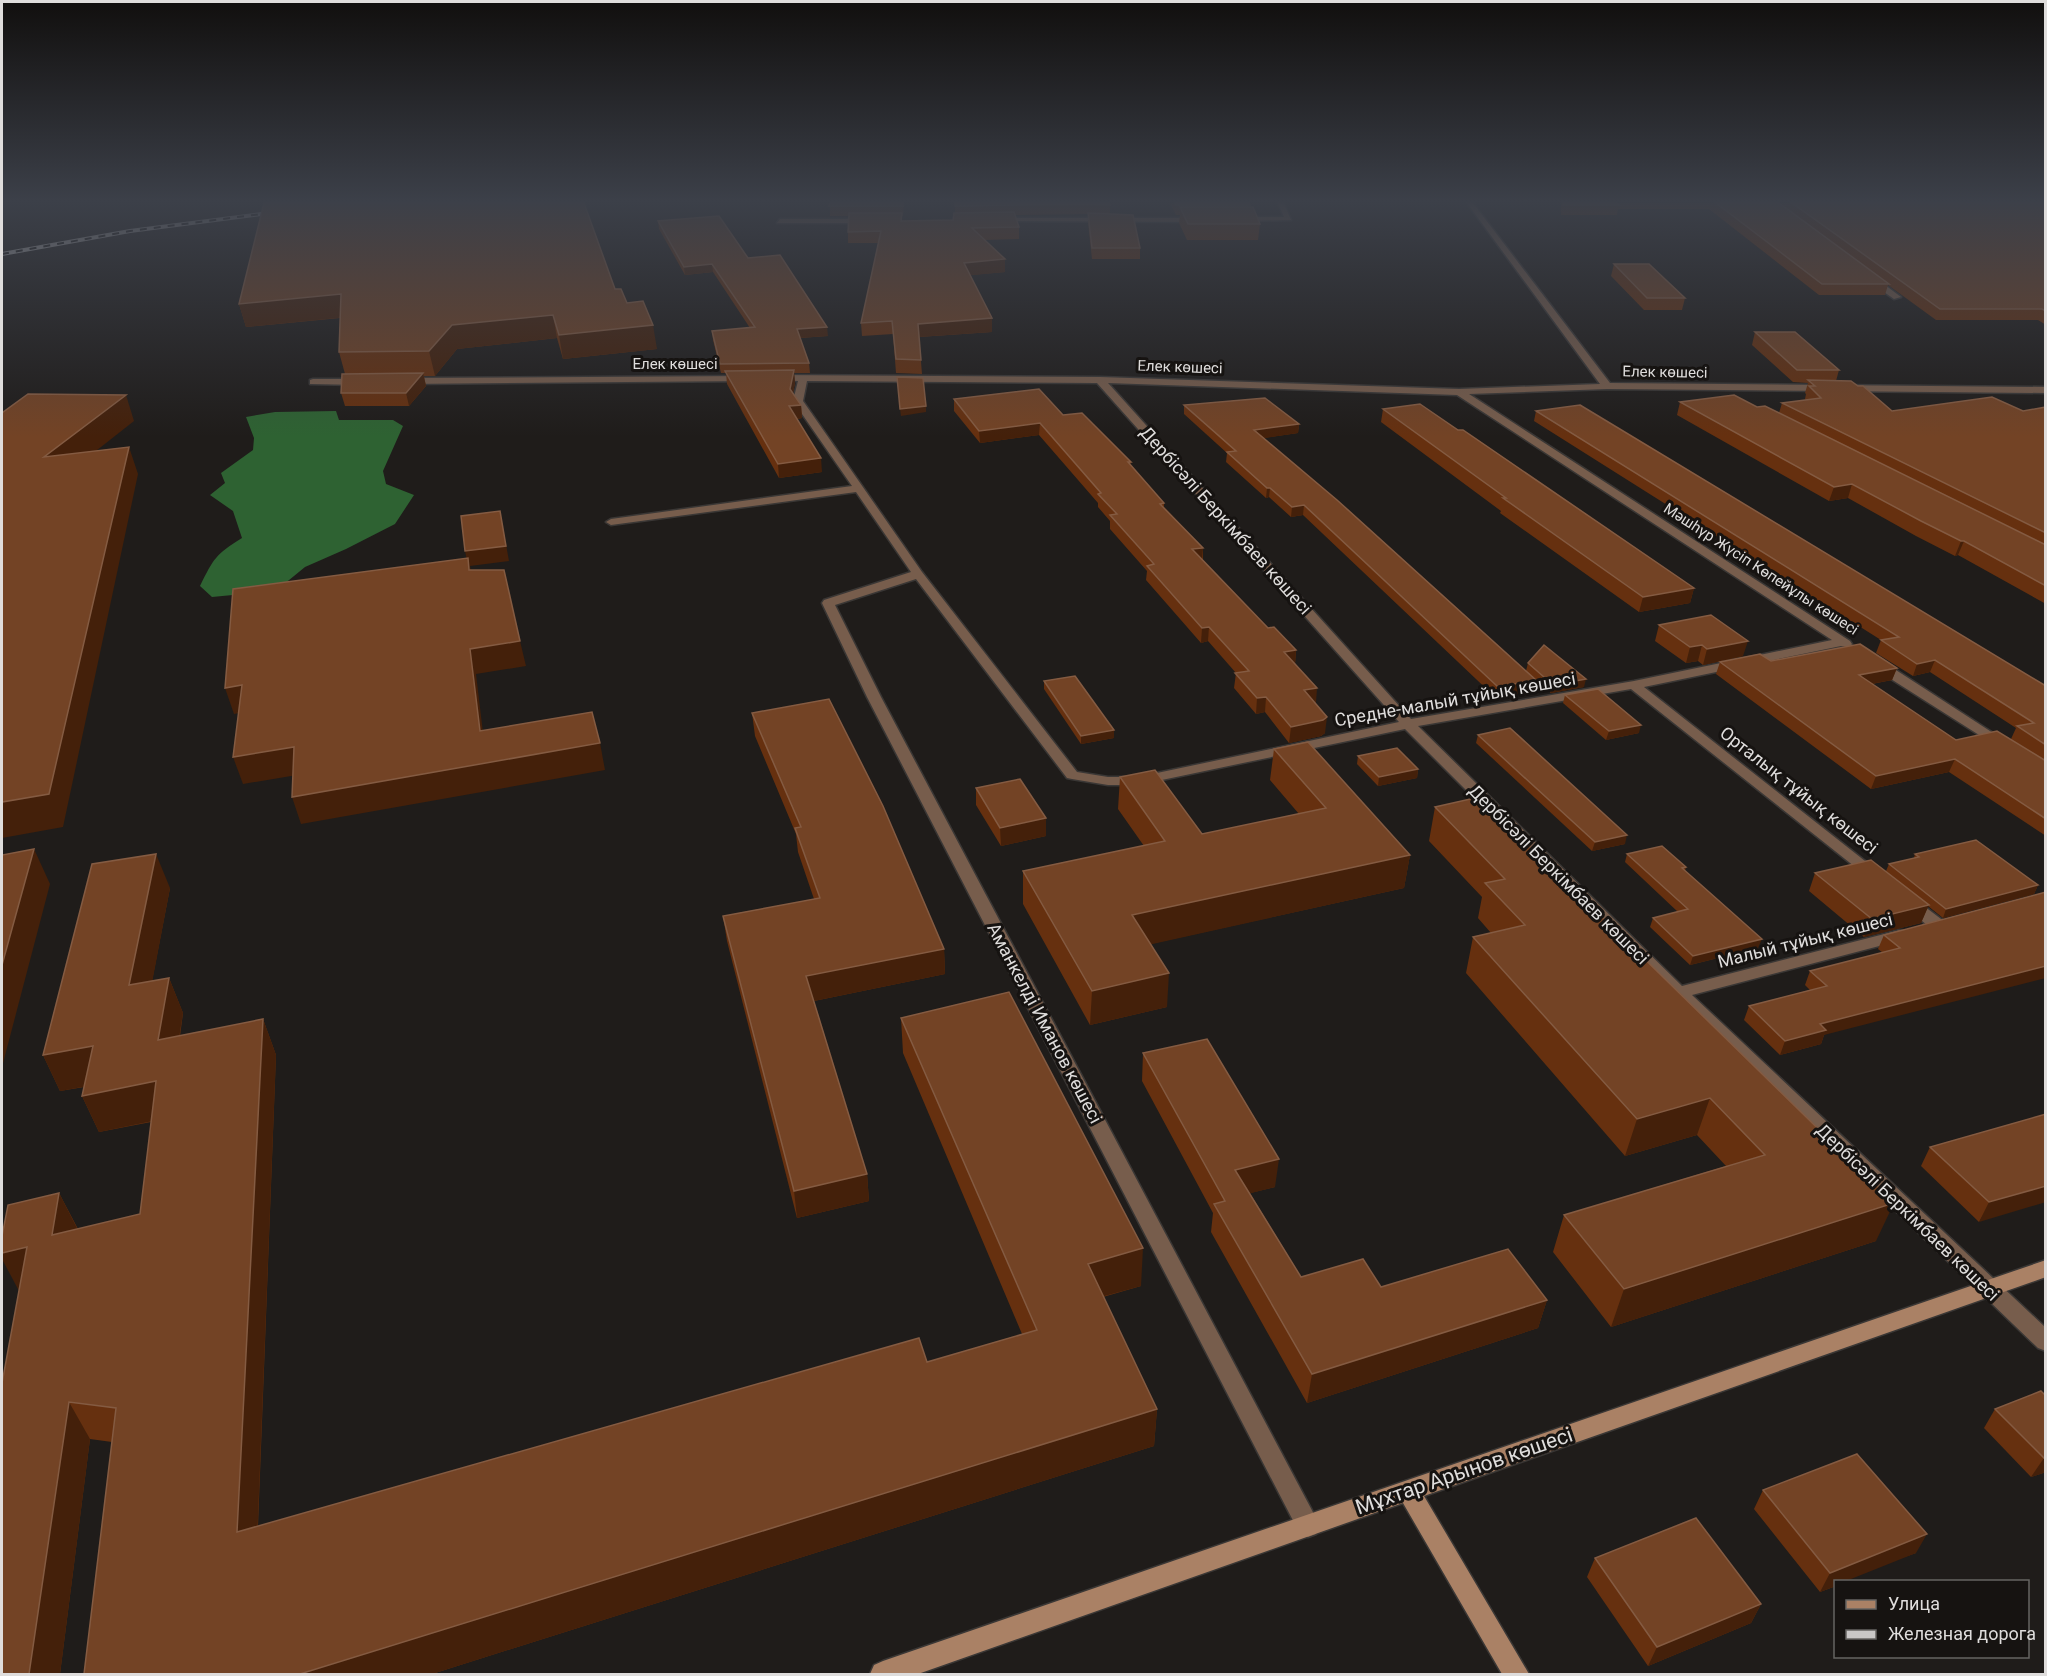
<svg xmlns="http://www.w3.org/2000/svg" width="2047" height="1676" viewBox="0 0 2047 1676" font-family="Roboto,sans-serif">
<rect width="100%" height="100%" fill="#1f1c1a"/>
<!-- forest -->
<path fill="#2e6232" d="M336,411L339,420H393L403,426L383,471L386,484L414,495L395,524L346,549L305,567L283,585L263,592L212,597L200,586C214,558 215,555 242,538L233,511L210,495L225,483L221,473L253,450L254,438L246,417L275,412Z"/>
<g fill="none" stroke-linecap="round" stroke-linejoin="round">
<!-- street casing -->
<g stroke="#3a3735" stroke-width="3">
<g id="street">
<path d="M1278,203H1284L1291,220L1238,221L1234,219L1238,217H1284Z"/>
<path d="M1467,203H1473L1610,383L2046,387V393L1607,389L1469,394L1850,641L1852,644L1850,647L1841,646L1644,687L1879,872L1882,875L1879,878H1869L1631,689L1418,726L1682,986L1900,930L1906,931L1908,935L1906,939L1692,995L2046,1328V1351L2038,1348L1673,997L1405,729L1138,785H1108L1072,779L1067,778L916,579L835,605L881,697L1316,1518L1320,1526L1316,1534L1308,1537L1300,1534L867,697L822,603L824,600L911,572L856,492L611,525L606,522L611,519L852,486L793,401L798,381L771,380L769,378L774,375L1100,377L1459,389L1600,384ZM807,381L1097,383L1399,722L1138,777H1108L1077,772L922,572L803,401ZM1108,383L1457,395L1832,640L1634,681L1411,719Z"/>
<path d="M998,218H1199L1203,220L1199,222L996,221Z"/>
<path d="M780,219H869L873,221L869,223H777Z"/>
<path d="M1867,276H1873L1901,297L1894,299L1867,280Z"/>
<path d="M747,376L750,377V381L405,384L400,381L405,378Z"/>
<path d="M313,379H360L365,382L360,385L310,384V380Z"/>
<path d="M1877,660L1882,661L2010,744L2003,748L1998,747L1872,667L1871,664Z"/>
<path d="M1910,898L1916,900L1945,922L1947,926L1945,930H1933L1904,906L1902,903L1904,900Z"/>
</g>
</g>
<!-- secondary casing -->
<g stroke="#3a3735" stroke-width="3">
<path id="secondary" d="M2046,1260V1277L1424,1496L1529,1674H1502L1403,1503L918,1674H870L874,1665L883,1661Z"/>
</g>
<!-- street -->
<use href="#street" fill="#775d4c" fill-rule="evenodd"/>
<!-- secondary -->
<use href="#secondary" fill="#aa8165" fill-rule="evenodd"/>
<!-- rail casing -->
<g stroke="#c9c7c6" stroke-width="4">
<path id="rail" d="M2,254L130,231L261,214"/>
</g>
<!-- rail -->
<use href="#rail" stroke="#161311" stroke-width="2" stroke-dasharray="7" stroke-linecap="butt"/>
</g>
<!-- wall -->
<g fill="#66300f">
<path d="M830,203H904L903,216H902V221L953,220L955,213V206L1109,203L1110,205V214L1140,248V259H1092L1088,223V214L1015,215L1019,227V239L984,240L1005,259V272L970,275L992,332L919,337L922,374L896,373L893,334L862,336L861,323L878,243H848V216H830Z"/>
<path d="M1170,203H1249V207L1260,224L1258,240H1187L1179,223L1180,215H1176Z"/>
<path d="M1561,203H2046V325L2038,320H1936L1888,285L1885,295H1819L1709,209H1618L1617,215H1561Z"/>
<path d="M658,221L748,258L828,336L800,338L809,363L810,373H794L795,383L793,393L801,405L802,418L797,419L822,472L779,478L727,384L726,373H721L713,340L712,331L750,328L713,272L685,275L659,229Z"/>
<path d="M1614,264L1685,298L1682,310H1644L1611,276Z"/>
<path d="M615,289L627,303L657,349L563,359L557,338L457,349L435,376H424L426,386L409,406H345L341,393L345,374L339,352L340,318L246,327L239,304Z"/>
<path d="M1755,332L1839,370L1836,381L1858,386L1892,411H2023L2046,407V604L1958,555L1955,556L1916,536L1848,498L1829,501L1677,415L1680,402L1757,407L1779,413L1782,403L1806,400L1805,399L1806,394L1805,393L1808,383L1793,382L1752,345Z"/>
<path d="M954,399L1063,415L1131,462L1130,465L1164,503V507L1203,548V560L1268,628L1296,650L1295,664L1315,703L1325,733L1321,736L1289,743L1265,712L1256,714L1234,688L1236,673L1208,641L1201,643L1146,580L1147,571L1110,529V521L1098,507V503L1039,435L980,443L954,411Z"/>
<path d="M1184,405L1299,424L1298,433L1263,438L1526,671L1528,663L1584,687L1551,693L1531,676L1534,691L1496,698L1303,515L1291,517L1269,497L1266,498L1226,462L1227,453L1184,414Z"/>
<path d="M1383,409L1694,588L1690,603L1639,612L1500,513L1501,511L1381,422Z"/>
<path d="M1536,411L2046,686V836L1949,772L1871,789L1716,674L1720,662L1771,661L1897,668L1892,680L1872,684L1956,740L2011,739L2016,728L1930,672L1913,676L1876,653L1881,640L1534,421Z"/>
<path d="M1659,625L1743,656L1703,665L1698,661L1686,663L1655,641Z"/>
<path d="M1044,681L1114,730V738L1081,744L1044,689Z"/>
<path d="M1565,695L1639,733L1606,740L1563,703Z"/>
<path d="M752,713L944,949L945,974L814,1001L867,1174L869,1201L797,1218L727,941L723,916L814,899L798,852L796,834L755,736Z"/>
<path d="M1478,735L1625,844L1592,851L1476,743Z"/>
<path d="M1274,749L1410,855L1404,888L1150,944L1167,1007L1090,1025L1023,904V871L1144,846L1118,809L1120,777L1202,834L1299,814L1270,780Z"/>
<path d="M1358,756L1418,769L1417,778L1378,786L1357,764Z"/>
<path d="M976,788L1046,836L1001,846L976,805Z"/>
<path d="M1435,807L1876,1241L1611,1327L1553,1252L1564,1215L1726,1166L1697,1135L1625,1156L1466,973L1473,937L1491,933L1478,918L1482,897L1429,841Z"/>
<path d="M1627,854L1686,867L1685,871L1758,948L1690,965L1650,927L1653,918L1678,912L1625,862Z"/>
<path d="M1915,854L2038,885L2034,894L1943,918L1928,906L1921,923L1864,937L1809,891L1815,873L1886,871L1889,864L1914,858Z"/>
<path d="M170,888L152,981L169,978L183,1013L180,1036L263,1019L276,1055L258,1526L927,1362L1022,1334L903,1053L901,1018L1141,1286L1103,1297L1157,1409L1154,1446L432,1674L112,1442L90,1439L60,1674L59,1193L78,1229L140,1214L151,1122L99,1132L82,1096L84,1087L60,1091L43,1055Z"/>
<path d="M2046,892L1824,1035L1821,1044L1780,1055L1744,1020L1749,1006L1810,990L1805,985L1810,971L1883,953L1878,949L1884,935Z"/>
<path d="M1143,1053L1275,1187L1250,1193L1301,1277L1381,1287L1547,1300L1538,1328L1307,1403L1211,1232L1213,1213L1142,1081Z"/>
<path d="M2046,1114L1979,1222L1921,1166L1930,1147Z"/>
<path d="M2041,1391L2046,1472L2031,1477L1984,1428L1995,1409Z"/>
<path d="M1763,1490L1916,1553L1836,1581V1586L1820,1592L1754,1509Z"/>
<path d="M1595,1558L1761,1604L1751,1623L1648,1666L1587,1577Z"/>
</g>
<!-- shaded-wall -->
<g fill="#44200a">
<path d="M1005,259V272L964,276V263Z"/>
<path d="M712,264L713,272L685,275L684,267Z"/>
<path d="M341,294L347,317L246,327L239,304Z"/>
<path d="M553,315L557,338L457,349L435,376L429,351L452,325Z"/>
<path d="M992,318V332L918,337V324Z"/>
<path d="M653,325L657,349L563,359L559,335Z"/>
<path d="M827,327L828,336L798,338L797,329Z"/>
<path d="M794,370L795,383L791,402L790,389Z"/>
<path d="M423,373L426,386L409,406L406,393Z"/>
<path d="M126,395L134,421L54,484L44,457Z"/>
<path d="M801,405L802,418L790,420L789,406Z"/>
<path d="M926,406V412L901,416L900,409Z"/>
<path d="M1040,423L1039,435L980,443L979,431Z"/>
<path d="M1299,424L1298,433L1253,440L1254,430Z"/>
<path d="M129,447L138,474L63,827L2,838V802Z"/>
<path d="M821,458L822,472L779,478L778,464Z"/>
<path d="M1852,484L1848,498L1829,501L1834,487Z"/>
<path d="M1267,488H1270L1269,497L1266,498Z"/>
<path d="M1304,505L1303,515L1291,517L1292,507Z"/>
<path d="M500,511L509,561L470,566L473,582L469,570L465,551Z"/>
<path d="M1961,541H1964L1958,555L1955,556Z"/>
<path d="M1203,548L1202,562L1192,549Z"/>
<path d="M1694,588L1690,603L1639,612L1643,597Z"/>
<path d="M1209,627L1208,641L1201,643L1202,628Z"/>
<path d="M520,641L526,666L476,674L486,758L480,731L470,649Z"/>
<path d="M1748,641L1743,656L1703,665L1707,649Z"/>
<path d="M1702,645L1698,661L1686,663L1690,647Z"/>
<path d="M1296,650L1295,665L1284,652Z"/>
<path d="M1935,660L1930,672L1913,676L1917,664Z"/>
<path d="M1897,668L1892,680L1855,687L1859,675Z"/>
<path d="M1586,679L1584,687L1551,693L1553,685Z"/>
<path d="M1536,680L1534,691L1496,698L1498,687Z"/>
<path d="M242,685L250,711L234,714L225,688Z"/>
<path d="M1317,688L1316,703L1304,690Z"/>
<path d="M1266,697L1265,712L1256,714L1257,698Z"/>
<path d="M1327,717L1325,733L1321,736L1289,743L1291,727Z"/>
<path d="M1641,725L1639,733L1606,740L1609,731Z"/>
<path d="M1114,730V738L1081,744V736Z"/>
<path d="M600,743L605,770L301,824L292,797Z"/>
<path d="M294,747L303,774L243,784L233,757Z"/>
<path d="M1955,759L1949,772L1871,789L1876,776Z"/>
<path d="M1418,769L1417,778L1378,786L1379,777Z"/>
<path d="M1046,818V836L1001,846L1000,828Z"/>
<path d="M1627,835L1625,844L1592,851L1595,842Z"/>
<path d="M34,849L50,884L2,1067V965Z"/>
<path d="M156,854L170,888L145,1020L129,985Z"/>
<path d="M1410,855L1404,888L1130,949L1132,915Z"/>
<path d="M2038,885L2034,894L1943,918L1946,909Z"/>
<path d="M1929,905L1921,923L1864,937L1872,919Z"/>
<path d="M1762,939L1758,948L1690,965L1693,956Z"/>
<path d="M944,949L945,974L809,1002L806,976Z"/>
<path d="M2046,966V978L1824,1035L1821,1044L1780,1055L1785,1041L1820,1024Z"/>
<path d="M1169,973L1167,1007L1090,1025L1092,991Z"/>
<path d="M169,978L183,1013L173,1076L158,1040Z"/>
<path d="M263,1019L276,1055L256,1569L237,1532Z"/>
<path d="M93,1046L110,1082L60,1091L43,1055Z"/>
<path d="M156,1081L172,1117L99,1132L82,1096Z"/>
<path d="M1710,1098L1697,1135L1625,1156L1637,1119Z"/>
<path d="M1279,1159L1275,1187L1232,1198L1235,1170Z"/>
<path d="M867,1174L869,1201L797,1218L794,1191Z"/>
<path d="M2046,1186V1202L1979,1222L1989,1202Z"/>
<path d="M59,1193L78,1230L52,1235Z"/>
<path d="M1894,1203L1876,1241L1611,1327L1624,1289Z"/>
<path d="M27,1247L19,1291L2,1259V1253Z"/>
<path d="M1143,1248L1141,1286L1086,1301L1088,1264Z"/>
<path d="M1547,1300L1538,1328L1307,1403L1312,1374Z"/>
<path d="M69,1402L90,1439L60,1674H29Z"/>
<path d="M1157,1409L1154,1446L432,1674H300Z"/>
<path d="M2046,1457V1472L2031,1477L2044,1458Z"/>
<path d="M1927,1534L1916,1553L1846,1581H1836V1586L1820,1592L1830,1573Z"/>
<path d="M1761,1604L1751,1623L1648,1666L1657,1647Z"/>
</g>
<!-- building -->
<g fill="#734325" stroke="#845b42" stroke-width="1.5">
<path d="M264,203H584L615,289H621L627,303L643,301L653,325L559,335L553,315L452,325L429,351L339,352L341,294L239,304Z"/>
<path d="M830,203H903V206H829Z"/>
<path d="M955,203H1109L1110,205L1087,204L955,206Z"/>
<path d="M1175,203H1249L1250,205H1176Z"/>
<path d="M1563,203H1616L1619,205H1563Z"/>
<path d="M1716,203H1779L1889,284H1822Z"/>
<path d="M1792,203H2046V311L2042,309H1940Z"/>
<path d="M1180,207H1253L1260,224H1188Z"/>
<path d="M1014,212L1019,227L972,228L1005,259L964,263L992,318L918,324L921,360L896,359L892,321L861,323L881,231L848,232L849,213H902L901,221L953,220L954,213Z"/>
<path d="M1088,213L1133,215L1140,248H1092Z"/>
<path d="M719,216L748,258L780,255L827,327L797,329L809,363L720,364L712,331L755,327L712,264L684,267L658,221Z"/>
<path d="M1614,264H1649L1685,298H1647Z"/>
<path d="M1755,332H1795L1839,370H1797Z"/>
<path d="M794,370L790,389L801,405L789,406L821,458L778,464L725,371Z"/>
<path d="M423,373L406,393H341L342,374Z"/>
<path d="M897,377L923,378L926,406L900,409Z"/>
<path d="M1808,380L1851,381L1858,386H1863L1892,411L1992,397L2023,411L2046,407V533L1782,403L1821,398L1809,386H1815Z"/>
<path d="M1039,389L1063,415L1082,413L1131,462H1128L1164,503L1160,504L1203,548L1192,549L1268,628L1274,627L1296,650L1284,652L1317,688L1304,690L1327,717L1323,720L1291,727L1266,697L1257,698L1235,673L1249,671L1209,627L1202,628L1147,566L1154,564L1110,515L1117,514L1098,494L1101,493L1040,423L979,431L954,399Z"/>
<path d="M28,394L126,395L44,457L129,447L49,794L2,802V413Z"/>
<path d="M1734,395L1757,407L1765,406L2046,545V586L1964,541H1961L1921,521L1852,484L1834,487L1680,402Z"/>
<path d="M1265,398L1299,424L1254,430L1337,500L1536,680L1498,687L1304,505L1292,507L1270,488H1267L1227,452L1236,451L1184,405Z"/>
<path d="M1420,404L1458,430H1463L1694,588L1643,597L1503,498H1506L1383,409Z"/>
<path d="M1580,405L2046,686V745L2017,726L2034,723L1935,660L1917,664L1881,640L1899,637L1536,411Z"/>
<path d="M500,511L506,546L465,551L461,516Z"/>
<path d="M468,558L469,570H504L520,641L470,649L480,731L592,712L600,743L292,797L294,747L233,757L242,685L225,688L233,589Z"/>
<path d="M1711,615L1748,641L1707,649L1702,645L1690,647L1659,625Z"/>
<path d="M1860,644L1897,668L1859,675L1956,740L1997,731L2046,761V819L1955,759L1876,776L1720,662L1760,654L1771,661Z"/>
<path d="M1544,645L1586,679L1553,685L1528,663Z"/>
<path d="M1075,676L1114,730L1081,736L1044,681Z"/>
<path d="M1598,689L1641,725L1609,731L1565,695Z"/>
<path d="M829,699L883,806L944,949L806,976L867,1174L794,1191L723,916L820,898L795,828L801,827L752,713Z"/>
<path d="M1510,728L1627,835L1595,842L1478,735Z"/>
<path d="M1308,742L1410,855L1132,915L1169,973L1092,991L1023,871L1165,841L1120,777L1155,770L1202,834L1326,808L1274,749Z"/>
<path d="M1397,748L1418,769L1379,777L1358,756Z"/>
<path d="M1020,779L1046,818L1000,828L976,788Z"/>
<path d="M1479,797L1894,1203L1624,1289L1564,1215L1765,1155L1710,1098L1637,1119L1473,937L1525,925L1485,883L1505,879L1435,807Z"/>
<path d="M1976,840L2038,885L1946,909L1889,864L1919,857L1915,854Z"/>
<path d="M1662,846L1686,867L1682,868L1762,939L1693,956L1653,918L1688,909L1627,854Z"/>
<path d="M34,849L2,965V855Z"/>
<path d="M156,854L129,985L169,978L158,1040L263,1019L237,1532L919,1338L927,1362L1037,1330L901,1018L1009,992L1143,1248L1088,1264L1157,1409L300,1674H84L116,1408L69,1402L29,1674H2V1383L27,1247L2,1253V1236L8,1205L59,1193L52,1235L140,1214L156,1081L82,1096L93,1046L43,1055L92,864Z"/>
<path d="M1871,860L1929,905L1872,919L1815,873Z"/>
<path d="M2046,892V966L1820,1024L1826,1030L1785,1041L1749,1006L1827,986L1810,971L1900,948L1884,935Z"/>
<path d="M1207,1039L1279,1159L1235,1170L1301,1277L1363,1259L1381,1287L1508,1249L1547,1300L1312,1374L1214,1204L1225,1201L1143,1053Z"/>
<path d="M2046,1114V1186L1989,1202L1930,1147Z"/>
<path d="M2041,1391L2046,1396V1457L2044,1458L1995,1409Z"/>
<path d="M1857,1454L1927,1534L1830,1573L1763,1490Z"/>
<path d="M1696,1518L1761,1604L1657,1647L1595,1558Z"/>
</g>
<!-- sky -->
<linearGradient id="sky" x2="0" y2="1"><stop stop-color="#110f0e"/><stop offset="0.46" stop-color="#3c4049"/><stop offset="1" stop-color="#3c4049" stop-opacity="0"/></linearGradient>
<rect width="2047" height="437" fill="url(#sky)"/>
<g text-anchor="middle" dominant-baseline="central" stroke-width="6" stroke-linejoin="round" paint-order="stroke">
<!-- far-street labels -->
<g font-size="15" fill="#dfdddc" stroke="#161311">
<text x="675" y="364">Елек көшесі</text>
<text transform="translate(1180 367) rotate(2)">Елек көшесі</text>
<text transform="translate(1665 372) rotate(1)">Елек көшесі</text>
<text transform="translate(1761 569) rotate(33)">Мәшһүр Жүсіп Көпейұлы көшесі</text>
</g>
<!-- street labels -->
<g font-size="18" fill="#dfdddc" stroke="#161311">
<text transform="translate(1226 520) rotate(48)">Дербісәлі Беркімбаев көшесі</text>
<text transform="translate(1455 699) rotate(-10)">Средне-малый тұйық көшесі</text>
<text transform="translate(1799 790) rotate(38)">Орталық тұйық көшесі</text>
<text transform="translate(1559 874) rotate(45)">Дербісәлі Беркімбаев көшесі</text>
<text transform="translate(1805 940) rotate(-14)">Малый тұйық көшесі</text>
<text transform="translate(1045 1023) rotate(62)">Аманкелді Иманов көшесі</text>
<text transform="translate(1908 1212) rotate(44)">Дербісәлі Беркімбаев көшесі</text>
</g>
<!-- near-street labels -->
<g font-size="21" fill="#dfdddc" stroke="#161311">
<text transform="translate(1464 1471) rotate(-19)">Мұхтар Арынов көшесі</text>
</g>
</g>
<!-- border -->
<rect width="2047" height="1676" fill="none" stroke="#dfdddc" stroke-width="6"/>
<!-- legend -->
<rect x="1834" y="1580" width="195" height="78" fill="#161311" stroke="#666462" stroke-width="1.5"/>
<rect x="1846" y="1600" width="30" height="9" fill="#aa8165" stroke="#666462" stroke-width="1.5"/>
<text x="1888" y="1610" font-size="18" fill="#dfdddc">Улица</text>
<rect x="1846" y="1630" width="30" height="9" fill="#c9c7c6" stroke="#666462" stroke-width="1.5"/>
<text x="1888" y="1640" font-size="18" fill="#dfdddc">Железная дорога</text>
</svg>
